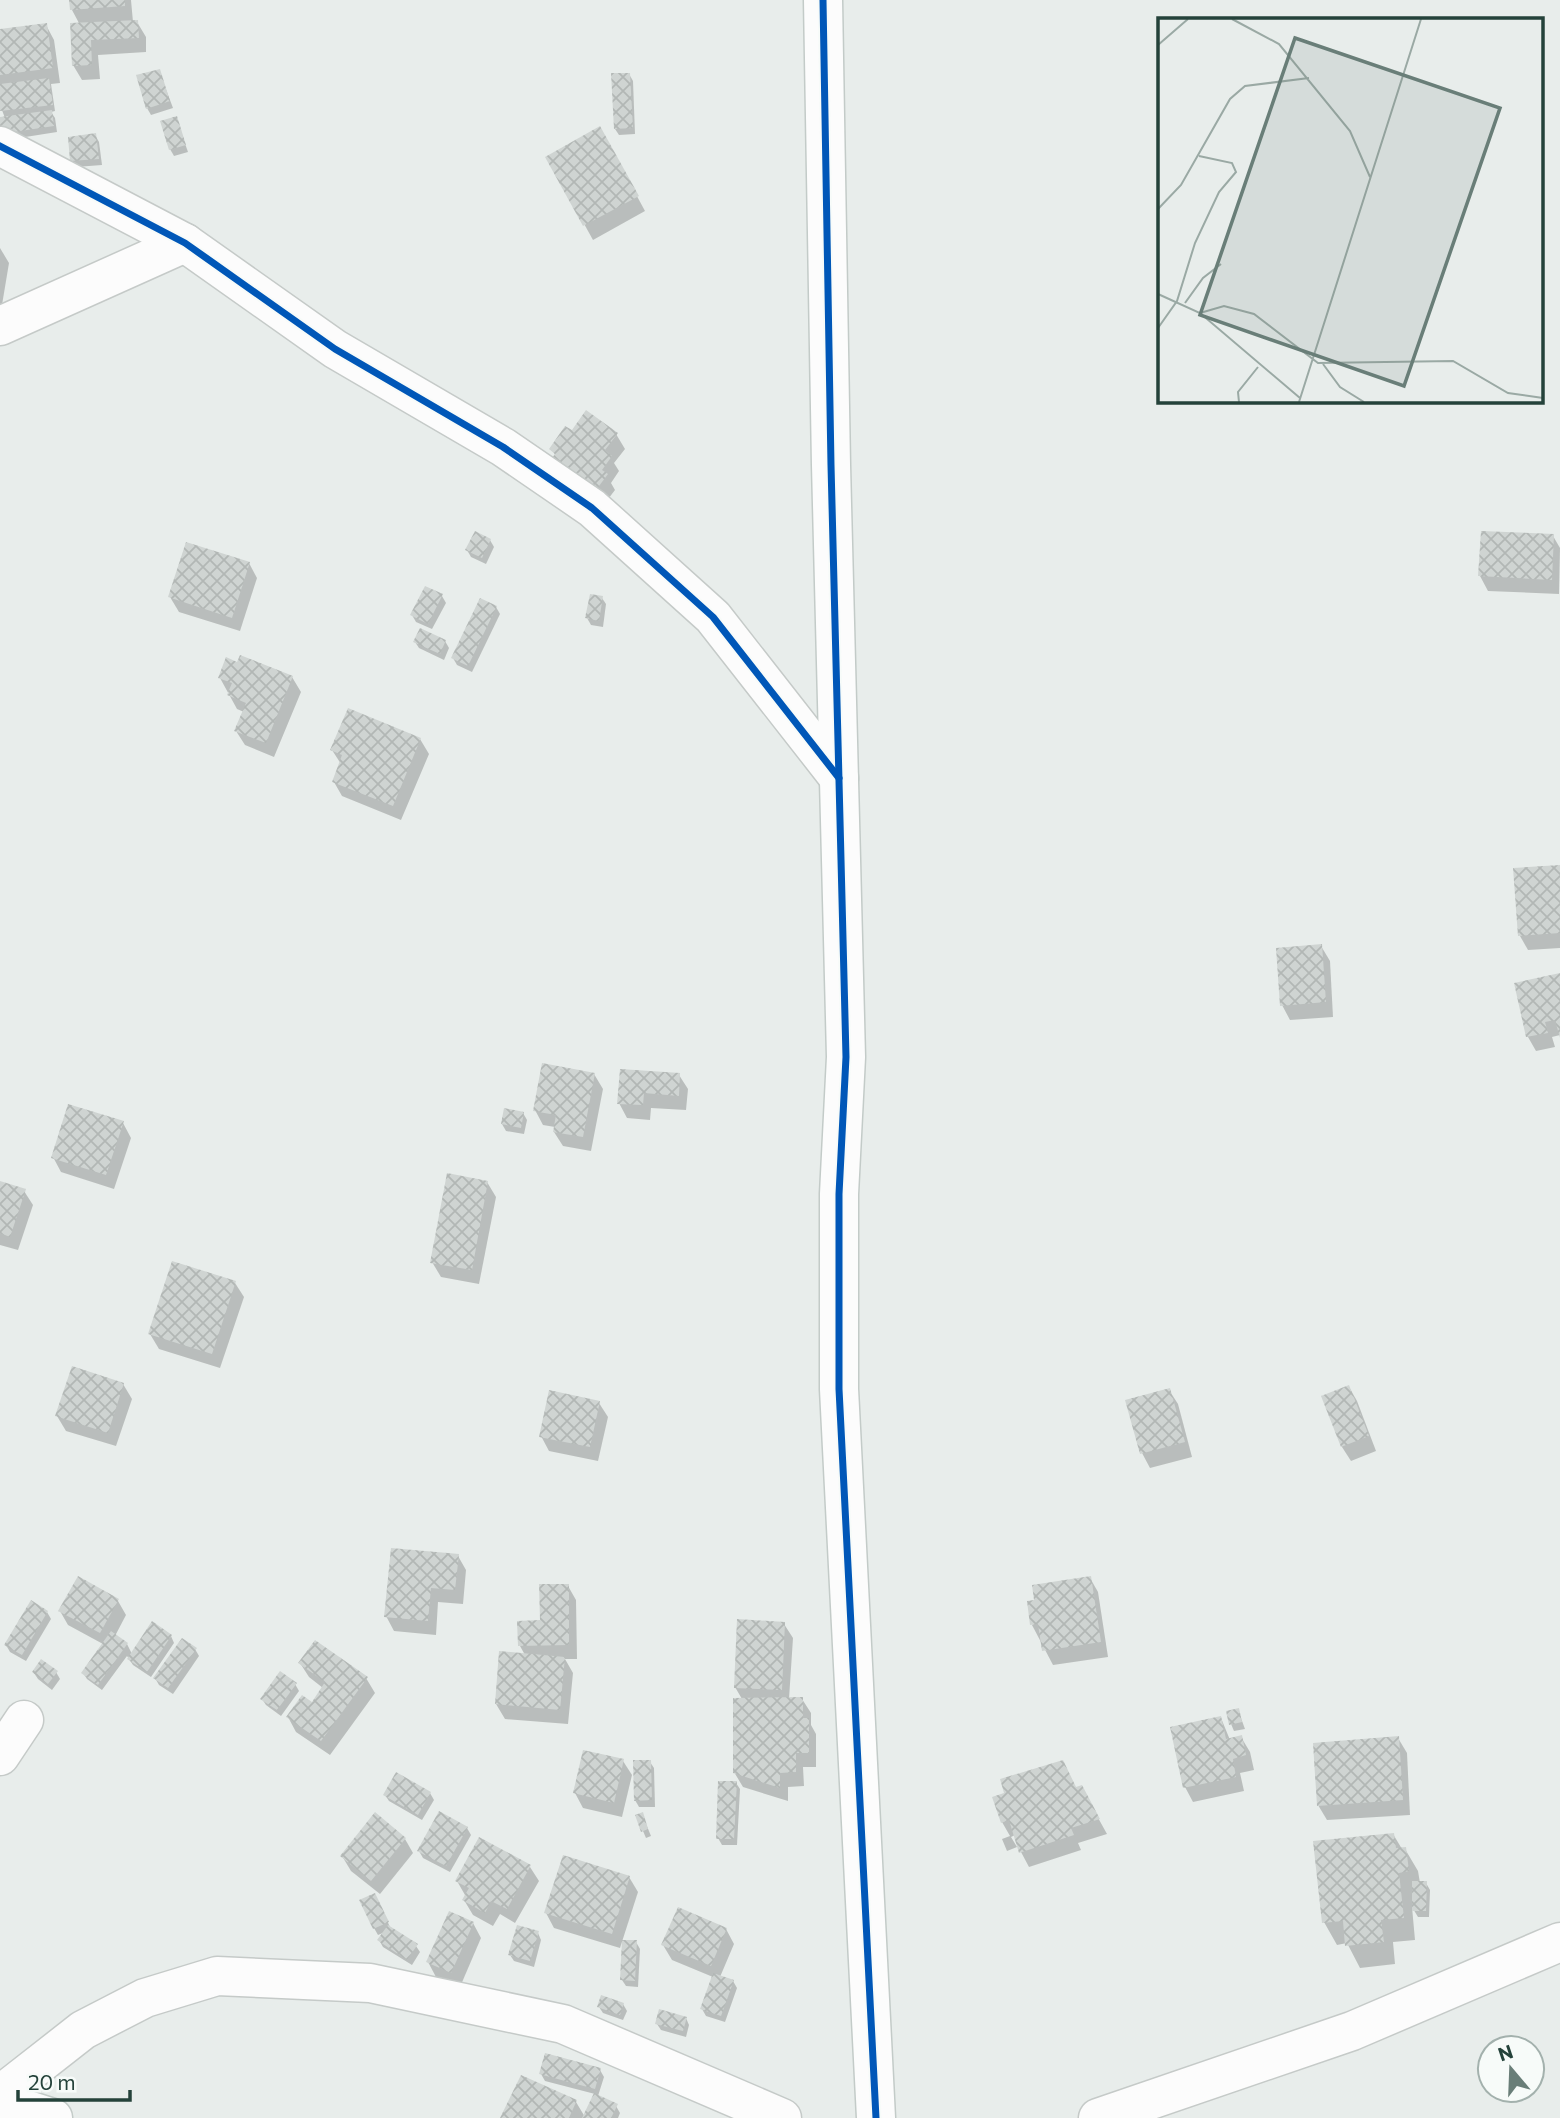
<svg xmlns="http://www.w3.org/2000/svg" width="1560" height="2118" viewBox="0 0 1560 2118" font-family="Commissioner,sans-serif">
<defs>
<pattern id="building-cross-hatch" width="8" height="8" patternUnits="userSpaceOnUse" patternTransform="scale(1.75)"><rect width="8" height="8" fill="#cfd4d2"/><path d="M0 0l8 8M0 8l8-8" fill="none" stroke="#b2b7b5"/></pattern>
</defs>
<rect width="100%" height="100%" fill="#e8edeb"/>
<!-- shadow -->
<g fill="#0003">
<path d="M71,0H131L133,22H137L146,37V52L98,55L100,79L82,80L73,65L80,25L72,10Z"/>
<path d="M46,25L54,40L60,83L51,84L55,111L51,112L55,118L57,132L0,141V119L5,118L0,105V31Z"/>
<path d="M159,71L173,108L151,115L147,108Z"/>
<path d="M629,74L633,81L635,134L619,135L615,129Z"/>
<path d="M176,118L188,152L174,156L170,149Z"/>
<path d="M600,128L645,211L593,240L547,157Z"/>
<path d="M95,135L99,142L102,165L76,167L72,161Z"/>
<path d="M0,248L9,263L1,311H0Z"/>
<path d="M572,433L616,434L625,449L614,463L619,471L611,483L615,490L599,511L551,449Z"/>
<path d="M1553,536L1560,548L1559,594L1488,591L1480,576Z"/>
<path d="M490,540L494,547L486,564L471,557L467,550Z"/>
<path d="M249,563L257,578L240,631L179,612L170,597Z"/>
<path d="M442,596L446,603L432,629L416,622L412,615Z"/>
<path d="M602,598L606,604L603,627L591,625L587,618Z"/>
<path d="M496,607L500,614L472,672L457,665L453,658Z"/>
<path d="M445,641L449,648L444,660L419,648L415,642Z"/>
<path d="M292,677L301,692L274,757L245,745L236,731L244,712L237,709L220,678Z"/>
<path d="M420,739L429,754L401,820L342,796L334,782L341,764L332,750Z"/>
<path d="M1560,867V948L1528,950L1520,936Z"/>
<path d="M1321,946L1330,961L1333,1017L1290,1020L1282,1005Z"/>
<path d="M1560,975V1035L1552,1037L1555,1047L1536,1051L1528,1037L1516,984Z"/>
<path d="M594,1074L603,1089L591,1151L563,1146L554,1132L555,1127L543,1125L535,1110Z"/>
<path d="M679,1075L688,1089L686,1110L651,1108L650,1120L627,1118L619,1103Z"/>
<path d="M523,1113L527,1120L524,1134L506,1131L502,1124Z"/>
<path d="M123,1123L131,1138L114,1189L61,1172L53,1157Z"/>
<path d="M487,1182L496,1197L479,1284L441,1277L432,1262Z"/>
<path d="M0,1183L24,1191L33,1205L18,1250L0,1245Z"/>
<path d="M235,1283L244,1297L220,1368L159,1349L150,1334Z"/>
<path d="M123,1384L132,1399L116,1446L66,1431L57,1416Z"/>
<path d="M1349,1387L1357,1401L1376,1451L1351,1461L1342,1447L1323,1397Z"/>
<path d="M1169,1390L1178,1404L1192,1457L1150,1468L1142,1453Z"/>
<path d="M599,1403L608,1417L598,1461L549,1451L541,1436Z"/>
<path d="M458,1556L466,1570L463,1604L438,1602L436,1635L394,1631L386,1616Z"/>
<path d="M1090,1578L1098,1592L1108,1657L1053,1665L1032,1625Z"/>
<path d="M568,1586L576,1600L577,1659H565L573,1673L568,1724L505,1719L496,1704L525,1655L520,1646L542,1622Z"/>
<path d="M118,1601L126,1615L115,1636L127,1644L132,1654L171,1636L174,1643L151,1677L133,1665L127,1656L102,1690L87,1679L83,1673L103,1644L68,1625L60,1611Z"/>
<path d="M47,1612L51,1619L26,1661L10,1652L6,1645Z"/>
<path d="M784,1624L793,1638L789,1699H802L811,1713V1725L816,1734V1767H803L804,1786L788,1787V1801L743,1787L734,1772L742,1699L735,1687Z"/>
<path d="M195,1649L199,1656L173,1694L159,1685L155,1678Z"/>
<path d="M300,1663L366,1678L375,1693L330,1755L296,1732L288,1717L312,1704L323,1688L309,1677Z"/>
<path d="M56,1672L60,1679L52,1690L38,1679L34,1673Z"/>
<path d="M295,1684L299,1691L281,1716L266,1705L262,1699Z"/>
<path d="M1238,1710L1245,1729L1234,1731L1231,1724Z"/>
<path d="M1221,1718L1230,1740L1241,1737L1250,1752L1254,1770L1240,1773L1244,1791L1193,1802L1185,1787Z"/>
<path d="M1398,1738L1407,1753L1410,1815L1327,1820L1318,1805Z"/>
<path d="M623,1761L632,1775L622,1817L583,1808L575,1793Z"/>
<path d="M650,1762L654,1768L655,1807H639L635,1800Z"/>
<path d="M736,1783L740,1789L737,1845H722L718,1838Z"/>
<path d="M1081,1787L1107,1834L1078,1843L1081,1850L1029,1867L1021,1852L1015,1835L1011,1837L1017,1847L1007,1851L1002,1839L1010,1836L1002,1822Z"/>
<path d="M430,1793L434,1800L422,1820L389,1801L385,1795Z"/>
<path d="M642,1814L651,1836L646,1838L643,1831Z"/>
<path d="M467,1828L471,1835L450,1872L423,1858L419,1851Z"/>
<path d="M1393,1834L1402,1849H1405L1418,1871L1420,1883H1426L1430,1890L1429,1917H1418L1412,1907L1415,1940L1393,1942L1395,1964L1360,1968L1347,1943L1337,1945L1324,1922Z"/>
<path d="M405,1839L413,1853L380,1894L351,1871L342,1856Z"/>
<path d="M480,1840L530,1867L539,1881L515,1923L500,1914L493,1926L473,1915L464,1900L465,1895L457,1881Z"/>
<path d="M629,1877L638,1892L620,1948L554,1928L546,1913Z"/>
<path d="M378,1902L391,1929L416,1946L420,1952L412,1965L383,1947L379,1940L385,1932L378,1935L374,1928Z"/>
<path d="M473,1923L481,1938L460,1987L436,1977L428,1962Z"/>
<path d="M726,1929L734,1944L720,1977L733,1981L737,1988L725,2022L706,2016L702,2009L713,1977L672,1960L663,1945Z"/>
<path d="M538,1933L541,1940L534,1967L514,1961L510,1955Z"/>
<path d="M636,1942L640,1949L638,1987L626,1986L622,1980Z"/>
<path d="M623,2004L627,2011L623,2020L603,2013L599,2007Z"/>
<path d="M686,2018L689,2025L686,2037L661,2030L657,2024Z"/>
<path d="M600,2070L604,2077L598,2096L616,2106L620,2113L618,2118H502L576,2102L585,2117L595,2094L545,2081L541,2074Z"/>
</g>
<!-- building -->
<g fill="url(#building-cross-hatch)">
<path d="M69,0H125V6L70,10Z"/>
<path d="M138,20L139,38L91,40L92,65L72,66L70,23Z"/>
<path d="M47,23L53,68L0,75V29Z"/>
<path d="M160,69L170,101L146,109L136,75Z"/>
<path d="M611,73H630L633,128L614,129Z"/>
<path d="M49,78L53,105L0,111V84Z"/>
<path d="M52,110L54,126L0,134V117Z"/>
<path d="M177,116L186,145L169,150L160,121Z"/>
<path d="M600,126L639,196L583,226L545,157Z"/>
<path d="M96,133L99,159L70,161L68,137Z"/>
<path d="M586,410L618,433L605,450L612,456L602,470L608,474L590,498L546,466L555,454L549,449L565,426L572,430Z"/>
<path d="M475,531L491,539L482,558L465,550Z"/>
<path d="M1481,531L1554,534L1552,580L1478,576Z"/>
<path d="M186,542L250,562L232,618L168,597Z"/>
<path d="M425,586L443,594L428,624L410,615Z"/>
<path d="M590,594L603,596L599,621L585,618Z"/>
<path d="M480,598L497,606L468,666L451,658Z"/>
<path d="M420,628L446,640L440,654L413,642Z"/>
<path d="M240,655L293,676L266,743L234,731L246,703L227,695L232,683L218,678L226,657L237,662Z"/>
<path d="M348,708L421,738L393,806L332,782L342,755L330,750Z"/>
<path d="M1560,865V933L1518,936L1513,868Z"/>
<path d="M1322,944L1326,1002L1280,1006L1276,948Z"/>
<path d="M1560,973V1038L1555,1020L1545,1022L1548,1033L1526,1037L1514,983Z"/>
<path d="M542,1063L595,1073L583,1137L553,1132L556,1115L533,1111Z"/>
<path d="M620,1069L680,1073L679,1096L644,1093L643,1105L617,1104Z"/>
<path d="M68,1104L124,1121L106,1175L51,1158Z"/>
<path d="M504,1108L524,1112L521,1128L501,1124Z"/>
<path d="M447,1173L488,1181L472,1270L430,1263Z"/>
<path d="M0,1181L26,1189L10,1237L0,1233Z"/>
<path d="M172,1261L236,1281L212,1354L148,1334Z"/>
<path d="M72,1366L124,1383L108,1433L55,1416Z"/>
<path d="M1349,1385L1369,1436L1341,1447L1321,1396Z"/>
<path d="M1170,1388L1185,1442L1140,1454L1125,1400Z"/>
<path d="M549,1390L600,1401L590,1447L539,1437Z"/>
<path d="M391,1548L459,1554L455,1590L431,1588L428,1621L384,1617Z"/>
<path d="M78,1576L119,1599L100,1633L58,1611Z"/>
<path d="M1091,1576L1101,1642L1042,1651L1038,1624L1030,1625L1027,1601L1034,1600L1032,1585Z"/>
<path d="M539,1584H569V1645L518,1646L517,1621L540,1620Z"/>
<path d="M31,1600L48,1611L22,1655L4,1645Z"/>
<path d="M737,1619L785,1622L782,1690L734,1688Z"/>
<path d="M152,1621L172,1635L147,1672L127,1659Z"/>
<path d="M111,1631L128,1643L98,1685L81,1673Z"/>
<path d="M182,1638L197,1648L168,1688L153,1678Z"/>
<path d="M315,1640L368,1677L321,1741L286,1717L302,1695L312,1702L325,1682L298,1663Z"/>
<path d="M499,1651L565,1657L560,1710L495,1704Z"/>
<path d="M41,1659L58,1671L48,1684L32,1672Z"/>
<path d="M280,1671L297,1683L277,1710L260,1699Z"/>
<path d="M803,1697V1718H809V1753H796V1772L780,1773V1788L733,1773V1698Z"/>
<path d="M1239,1708L1242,1722L1229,1725L1226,1711Z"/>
<path d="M1221,1716L1226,1739L1242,1735L1246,1755L1233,1759L1236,1777L1183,1788L1170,1727Z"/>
<path d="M1399,1736L1403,1800L1317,1806L1313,1743Z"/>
<path d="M583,1750L624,1759L614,1803L573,1793Z"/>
<path d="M633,1760H651L652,1800L634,1801Z"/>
<path d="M1063,1760L1076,1787L1082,1785L1100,1819L1071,1828L1074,1835L1019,1853L1009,1820L1001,1823L992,1797L1004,1793L1000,1779Z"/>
<path d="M396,1772L431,1792L418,1815L383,1795Z"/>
<path d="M718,1781H737L734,1839H716Z"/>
<path d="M439,1811L468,1827L446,1866L417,1851Z"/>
<path d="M375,1812L406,1838L371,1881L340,1856Z"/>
<path d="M643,1812L648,1829L641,1832L635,1815Z"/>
<path d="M1394,1833L1396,1848L1406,1847L1409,1871L1399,1873L1404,1918L1381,1920L1384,1942L1345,1946L1343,1921L1322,1923L1313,1841Z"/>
<path d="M479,1837L531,1865L507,1909L491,1901L485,1913L462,1900L469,1888L455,1881Z"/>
<path d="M563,1855L630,1876L612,1934L544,1913Z"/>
<path d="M1412,1881H1427L1426,1911H1412Z"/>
<path d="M375,1893L389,1922L373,1929L359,1900Z"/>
<path d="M678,1907L727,1928L711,1966L661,1945Z"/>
<path d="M449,1911L474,1922L451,1973L426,1962Z"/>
<path d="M388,1925L418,1944L407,1960L377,1940Z"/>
<path d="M517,1925L539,1931L530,1961L508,1955Z"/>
<path d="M622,1940H637L635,1981L620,1980Z"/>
<path d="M713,1973L734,1980L721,2016L700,2009Z"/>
<path d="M601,1995L624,2003L620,2015L597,2007Z"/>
<path d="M659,2009L687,2017L683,2031L655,2024Z"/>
<path d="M545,2053L601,2068L595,2089L539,2074Z"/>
<path d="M521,2075L577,2100L569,2118H500Z"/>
<path d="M594,2093L618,2104L611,2118H582Z"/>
</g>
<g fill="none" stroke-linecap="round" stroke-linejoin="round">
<!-- street casing -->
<g stroke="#c5cac8" stroke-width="41">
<g id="street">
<path d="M0,146L185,243L335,349L503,447L592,508L713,617L839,778"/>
<path d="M0,326L185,243"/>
<path d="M0,1756L24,1720"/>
<path d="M0,2095L83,2030L145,1998L217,1976L370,1983L563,2024L782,2118"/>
<path d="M1098,2118L1352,2031L1560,1942"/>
</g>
</g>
<!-- secondary casing -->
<g stroke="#c3cbc8" stroke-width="41">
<g id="secondary">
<path d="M823,0L831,465L846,1057L839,1194V1389L876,2118"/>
<path d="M0,2101L53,2118"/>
</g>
</g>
<!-- street -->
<use href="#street" stroke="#fcfcfc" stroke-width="38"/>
<!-- secondary -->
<use href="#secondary" stroke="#fcfcfc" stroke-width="38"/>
<!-- cycleway casing -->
<g stroke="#f7fbf9" stroke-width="11">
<g id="cycleway">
<path d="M823,0L831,465L846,1057L839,1194V1389L876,2118"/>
<path d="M0,146L185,243L335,349L503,447L592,508L713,617L839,778"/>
</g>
</g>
<!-- cycleway -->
<use href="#cycleway" stroke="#0057b8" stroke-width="7"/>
</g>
<!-- overview -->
<g transform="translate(1158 18)">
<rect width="385" height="385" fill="#e8edeb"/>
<path fill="none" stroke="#9aa9a4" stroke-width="2" d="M74,1L121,26L192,113L212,159M0,27L30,1M0,191L23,167L72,81L87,68L151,60M0,276L42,295L142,380M27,285L45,260L63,246M42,295L66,288L96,296L160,345L295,343L350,375L385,380M0,310L19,283L37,225L61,174L78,154L74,145L41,138M165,346L182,369L206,384M81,384L80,374L100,349M141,384L263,1"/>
<path fill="#697e78" fill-opacity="0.15" stroke="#697e78" stroke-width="3.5" d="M137,20L342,90L246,368L42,297Z"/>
<rect width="385" height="385" fill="none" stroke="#24423a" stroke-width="3.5"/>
</g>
<!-- north arrow -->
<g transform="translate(1511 2069) rotate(341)"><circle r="33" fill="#f7fbf9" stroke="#a3b1ad" stroke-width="2"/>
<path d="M0-5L12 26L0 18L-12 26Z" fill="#697e78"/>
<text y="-10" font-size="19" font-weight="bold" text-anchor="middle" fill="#24423a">N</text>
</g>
<!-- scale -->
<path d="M18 2090v10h112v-10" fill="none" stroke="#24423a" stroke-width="3.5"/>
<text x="28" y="2090" font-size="21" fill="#24423a" stroke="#f7fbf9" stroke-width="5" paint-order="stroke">20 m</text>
</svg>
